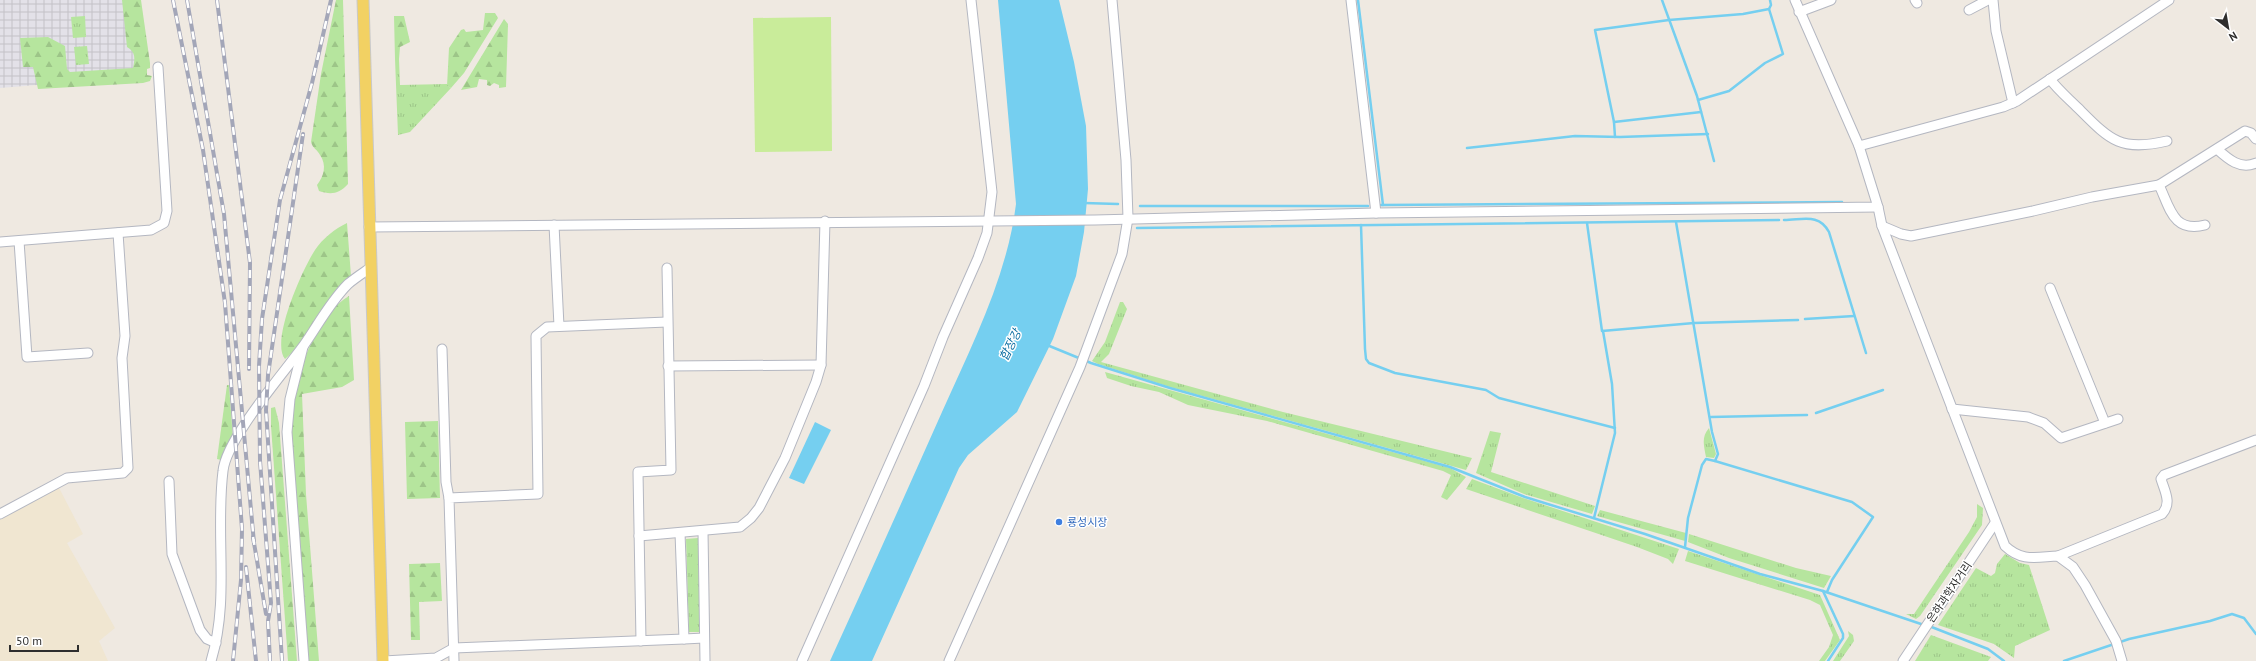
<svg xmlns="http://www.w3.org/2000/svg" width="2256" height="661" viewBox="0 0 2256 661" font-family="'PT Sans','Noto Sans KR',sans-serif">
<defs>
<pattern id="industrial-grid" width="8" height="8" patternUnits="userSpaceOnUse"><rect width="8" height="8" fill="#e3e1e8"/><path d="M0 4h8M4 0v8" fill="none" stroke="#c3c1c7"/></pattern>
<pattern id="grass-tufts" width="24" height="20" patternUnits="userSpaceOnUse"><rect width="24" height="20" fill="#b6e59e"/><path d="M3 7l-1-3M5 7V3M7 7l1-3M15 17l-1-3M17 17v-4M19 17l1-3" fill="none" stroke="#9dc588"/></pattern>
<pattern id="forest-firs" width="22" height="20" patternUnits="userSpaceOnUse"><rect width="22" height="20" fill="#b6e59e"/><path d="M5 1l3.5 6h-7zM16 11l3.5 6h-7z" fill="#9dc588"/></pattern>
</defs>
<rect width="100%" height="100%" fill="#efe9e1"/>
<!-- industrial -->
<path fill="url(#industrial-grid)" d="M0,0H136L147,76L0,88Z"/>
<!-- education -->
<path fill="#f0e6d1" d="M58,486L83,534L67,543L115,628L99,641L108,661H0V519Z"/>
<!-- grass -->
<g fill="url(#grass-tufts)">
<path d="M85,16L86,37L73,38L71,17Z"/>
<path d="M87,46L89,64L76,65L74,47Z"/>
<path d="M395,59H399L400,85L447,84V86L451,88L410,132L398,135Z"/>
<path d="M1120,302H1123L1127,309L1109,354L1101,362L1283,412L1472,458L1466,470L1170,387L1098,364L1092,361L1105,342Z"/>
<path d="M1105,372L1450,468L1466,477L1447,500L1441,497L1451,475L1443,471L1267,421L1188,405L1159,392L1131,386L1107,378Z"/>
<path d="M1709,428L1716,454L1714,458L1706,457C1704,446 1701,437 1709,428Z"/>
<path d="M1490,431L1501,433L1491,472L1595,506L1592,514L1524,494L1476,473Z"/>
<path d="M1472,479L1523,498L1679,549L1673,564L1668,559L1637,547L1466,489Z"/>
<path d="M1977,504L1983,508L1982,525L1920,616L1916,619L1906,614H1914L1969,532L1977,517Z"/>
<path d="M1600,510L1686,533L1685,541L1597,516Z"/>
<path d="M1689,534L1796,568L1831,576L1824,588L1729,558L1688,542Z"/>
<path d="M698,538L700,632H689L686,539Z"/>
<path d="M1688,551L1820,595L1840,640L1825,661H1819L1829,647L1833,635L1820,605L1810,600L1685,561Z"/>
<path d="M2005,554L2020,563L2029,565L2050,630L2015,646L2014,658L1994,644L1938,625L1976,568L1991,576L1995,573L1997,564Z"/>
<path d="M1848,631L1853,635L1854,641L1840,661H1833L1849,636Z"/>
<path d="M1931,635L1991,657L1988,661H1915Z"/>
</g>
<!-- forest -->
<g fill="url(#forest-firs)">
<path d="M122,0H141L150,63V68L147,69V75L152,76L150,81L143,83L38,89L33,67H23L20,38L48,37L65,46L67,69L70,72L133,68C135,59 136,52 127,47Z"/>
<path d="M336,0H343L348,184C339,194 331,195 319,191L317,185C324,176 327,165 320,155C317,149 313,149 311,142L321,74Z"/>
<path d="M485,13H495L498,18L464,73L451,88L447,86L449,48L461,30L464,29L466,32L483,30Z"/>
<path d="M394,16H404L410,42L400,47L399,59H395Z"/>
<path d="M504,19L508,24L506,87L499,88V85L494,83L490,86L487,85V80L479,79L477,87L461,90Z"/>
<path d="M347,223L351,276L296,349L285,359C270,341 303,268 315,250C322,239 336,228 347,223Z"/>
<path d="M349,296L354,380L342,387L302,394L306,494L319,661H307C303,609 299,558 295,506C292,472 286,434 292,400C298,368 320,312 349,296Z"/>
<path d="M227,385H229L233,439L221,460L217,459Z"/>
<path d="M275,407L279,423L297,661H288L271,426V408Z"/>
<path d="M438,421L440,498L407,499L405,422Z"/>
<path d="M440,563L442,601L419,602L420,640H411L409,564Z"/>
</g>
<!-- pitch -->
<path fill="#c9ec9a" d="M831,17L832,151L755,152L753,18Z"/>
<!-- water -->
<g fill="#75cff0">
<path d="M998,0H1059L1074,62L1086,126L1088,189L1084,232L1076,276L1053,339L1017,412L968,455L959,468L872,661H830C868,578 905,495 942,412C972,345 1007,277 1016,204Z"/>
<path d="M815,422L831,430L804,484L789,478Z"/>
</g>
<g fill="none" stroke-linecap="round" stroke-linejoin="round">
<!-- stream -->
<g stroke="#75cff0" stroke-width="2.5">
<path d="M1358,0L1383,205"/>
<path d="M1662,0L1697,96L1714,161"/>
<path d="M1698,100L1729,91L1765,63L1783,54L1769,9"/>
<path d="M1614,122L1701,112"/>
<path d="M1615,137L1614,122L1595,30L1669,20L1743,14L1769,9L1771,5L1770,0"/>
<path d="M1467,148L1575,136L1620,137L1708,134"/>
<path d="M1084,203L1118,204"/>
<path d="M1381,205L1842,202"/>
<path d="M1140,206H1368"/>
<path d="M1784,220C1803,220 1819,213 1829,232L1866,353"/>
<path d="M1676,222L1712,432L1718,454L1715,461L1852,502L1873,517L1832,580L1827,592"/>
<path d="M1587,223L1602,331L1694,323L1798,320"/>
<path d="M1361,225L1365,349L1366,359L1369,363L1395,373L1486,390L1499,398L1615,428"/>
<path d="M1137,228L1779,220"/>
<path d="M1805,319L1854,316"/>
<path d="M1047,345L1091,363L1170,388L1450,467L1525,497L1645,534L1760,574L1823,591L1924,625"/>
<path d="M1816,413L1883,390"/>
<path d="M1711,417L1807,415"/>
<path d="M1594,518L1615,433L1612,384L1603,331"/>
<path d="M1685,547L1688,518L1702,465L1706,459L1715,461"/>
<path d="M1823,591L1843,634V638L1828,661"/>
<path d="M1929,626L1988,649L2004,661"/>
<path d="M2064,661L2129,639L2210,621L2232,614L2244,618L2256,634"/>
</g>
<!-- minor casing -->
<g stroke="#b4b7c1" stroke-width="11">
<g id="minor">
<path d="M1351,0L1376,213"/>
<path d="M1915,0L1917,3"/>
<path d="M1993,0L1996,31L2013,103"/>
<path d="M1969,10L1988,0"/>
<path d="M1799,12L1831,0"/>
<path d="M2050,79C2058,90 2068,98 2078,108C2110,140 2120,152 2167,141"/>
<path d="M1859,146L2003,107L2017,101L2169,0"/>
<path d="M2217,149C2228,159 2240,170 2256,163"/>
<path d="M2159,185L2245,131L2251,133L2256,139"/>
<path d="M1878,207L1882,226L2005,546C2022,562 2036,557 2058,556L2073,567L2085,585L2116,641L2122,661"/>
<path d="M554,225L559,326"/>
<path d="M1882,226L1901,234L1911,236L2033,211L2092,197L2159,185C2170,208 2173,233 2205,225"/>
<path d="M369,227L1095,220L1376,213L1878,207L1859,146L1795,0"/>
<path d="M19,241L27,357L88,353"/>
<path d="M0,242L151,230L164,223L167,211L158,67"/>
<path d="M2050,288L2105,423"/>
<path d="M303,347L290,399L287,432L304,661"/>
<path d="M442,349L446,482L449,498"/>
<path d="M668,366L821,365"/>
<path d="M1952,409L2028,417L2044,423L2061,438L2118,419"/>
<path d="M169,481L172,554L200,630L207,639L216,643"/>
<path d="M0,514L67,478L123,473L128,468L122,358L125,336L118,233"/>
<path d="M703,531L705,661"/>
<path d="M639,536L740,527L751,518L759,508L785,458L816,382L821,365L825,221"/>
<path d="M2058,556L2162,514C2172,503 2165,492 2161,479L2164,475L2256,440"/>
<path d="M684,639L704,638"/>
<path d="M641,641L638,472L671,470L667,268"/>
<path d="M211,661C230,599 215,535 223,471C226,439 283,374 304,345C318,325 330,302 348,284C355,278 363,273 370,268"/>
<path d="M384,661L436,658L454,648L684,639L680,533"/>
<path d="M454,661L449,498L538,494L536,336L547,327L667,322"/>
<path d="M802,661L924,386L943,337L978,258L987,233L992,192L971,0"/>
<path d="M949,661L1080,367L1122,254L1128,218L1126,160L1112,0"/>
<path d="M1903,661L1995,523"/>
</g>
</g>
<!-- major casing -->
<g stroke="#c9c9c9" stroke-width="13">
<path id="major" d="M363,0L383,661"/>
</g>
<!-- minor -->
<use href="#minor" stroke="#fff" stroke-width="9"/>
<!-- major -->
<use href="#major" stroke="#f2d163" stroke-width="11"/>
<!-- rail casing -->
<g stroke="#a3a6b8" stroke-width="4">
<g id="rail">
<path d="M173,0L203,150L225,303L242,529L241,580L233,661"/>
<path d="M187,0L224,214L254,543"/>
<path d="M217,0L250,263L249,369"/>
<path d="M253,537L266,614"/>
<path d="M246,567L256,661"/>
<path d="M270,661L268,621L271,603L260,461L259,366L262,319L280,200L312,83L331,0"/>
<path d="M282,661L266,410L268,375L303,134"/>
</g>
</g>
<!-- rail -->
<use href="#rail" stroke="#fff" stroke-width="2.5" stroke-dasharray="8" stroke-linecap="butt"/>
</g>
<!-- markers -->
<circle fill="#3f7fe0" stroke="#fff" stroke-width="1.5" cx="1059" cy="522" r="4"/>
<g text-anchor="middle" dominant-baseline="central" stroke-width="3" stroke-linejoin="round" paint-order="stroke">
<!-- shop labels -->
<g font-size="11" fill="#366cbe" stroke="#fff" text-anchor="start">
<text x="1067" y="522">룡성시장</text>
</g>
<!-- street labels -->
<g font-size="11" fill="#2e2e2e" stroke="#fff">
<text transform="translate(1949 592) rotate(-56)">은하과학자거리</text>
</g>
<!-- water labels -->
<g font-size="12" font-style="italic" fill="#0d6fa3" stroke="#fff">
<text transform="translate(1010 345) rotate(-64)">합장강</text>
</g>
</g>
<!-- north arrow -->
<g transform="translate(2228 28) rotate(149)" stroke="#ffffff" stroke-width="3" paint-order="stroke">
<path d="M0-3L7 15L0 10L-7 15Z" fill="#2e2e2e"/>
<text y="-6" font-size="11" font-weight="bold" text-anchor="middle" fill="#2e2e2e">N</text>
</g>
<!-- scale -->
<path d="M10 645v6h68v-6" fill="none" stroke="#2e2e2e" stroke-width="2"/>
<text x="16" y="645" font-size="12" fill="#2e2e2e" stroke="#ffffff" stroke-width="3" paint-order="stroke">50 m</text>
</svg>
